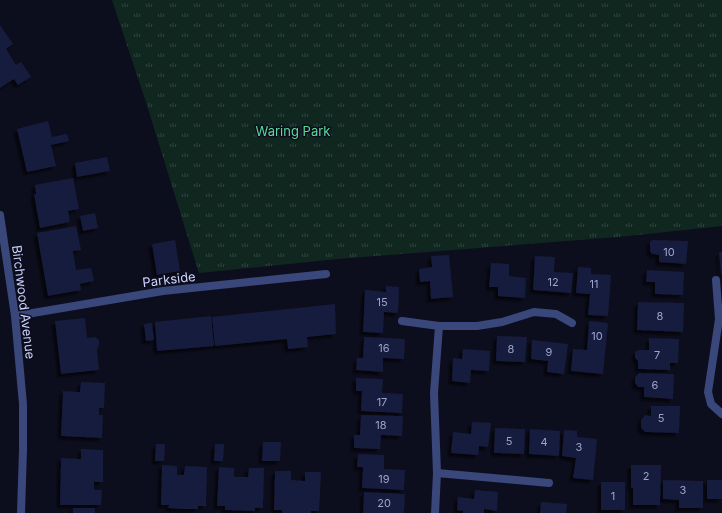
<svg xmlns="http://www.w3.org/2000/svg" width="722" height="513" viewBox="0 0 722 513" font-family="Inter,sans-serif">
<defs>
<pattern id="park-tufts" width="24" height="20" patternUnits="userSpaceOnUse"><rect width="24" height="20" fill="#102720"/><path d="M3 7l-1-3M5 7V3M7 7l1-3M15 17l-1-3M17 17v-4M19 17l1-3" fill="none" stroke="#314541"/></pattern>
<filter id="shadow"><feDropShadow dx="-3.5" dy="3.5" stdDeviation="1" flood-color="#0009"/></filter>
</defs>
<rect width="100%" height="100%" fill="#0d0e1d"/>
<!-- park -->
<path fill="url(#park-tufts)" d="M112,0H722V226L618,237L337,259L199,273L146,102Z"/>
<!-- building -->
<g fill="#191b3e" filter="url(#shadow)">
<path d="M0,25L13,44L6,49L16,65L21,62L31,77L18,85L14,79L0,88Z"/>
<path d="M48,121L52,137L67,134L69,141L51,145L56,166L27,172L17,129Z"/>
<path d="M107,157L110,171L77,177L75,163Z"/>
<path d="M73,178L79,209L68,211L70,222L40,228L34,194H36L35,185Z"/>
<path d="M95,213L98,228L83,231L80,216Z"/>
<path d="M76,226L81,250L73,251L76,270L91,268L94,281L80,284L81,290L48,296L37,233Z"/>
<path d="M175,240L180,271L157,275L152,244Z"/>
<path d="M653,240L688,241L686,264L659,262V255L652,254L650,251V242Z"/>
<path d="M719,252H722V274H721Z"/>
<path d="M449,255L453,297L431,299L430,281L420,282L419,269L432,267L431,256Z"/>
<path d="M535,256L555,257L554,272L573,273L571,293L533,290Z"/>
<path d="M491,263L509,264V276L526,278L525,298L498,296V287H489Z"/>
<path d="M578,267L591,268V274L611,275L608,316L588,315L590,294L576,293Z"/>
<path d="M647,270L684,272L683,295L655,294V282H646Z"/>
<path d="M386,286L399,287L398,313L384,312L383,333L363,332L365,290L386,292Z"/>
<path d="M638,302L684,303L683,332L637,330Z"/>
<path d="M335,304L336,334L307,337L308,347L288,349L287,339L215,346L212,317Z"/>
<path d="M211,316L214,346L157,351L155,322Z"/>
<path d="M85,318L87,338L95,337L99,340V345L97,349L99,370L61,374L55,321Z"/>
<path d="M589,321L608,323L603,374L571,371L573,349L587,350Z"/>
<path d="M152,323L154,340L146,341L144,324Z"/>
<path d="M497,336L527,337L525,362L496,361Z"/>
<path d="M364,337L405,339L404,359L383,358V372L356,370L357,358H363Z"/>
<path d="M649,338L679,339L678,363H670V370L638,369V361L635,358V352L639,350H649Z"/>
<path d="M532,340L568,344L564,374L547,372L548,361L531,359Z"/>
<path d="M463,349L490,351L489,371L471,370L470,383L452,381L453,358L462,359Z"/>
<path d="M639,373L674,374L673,399L644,397V387H638L635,383V377Z"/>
<path d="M356,378L383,379L382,393L403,394L402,413L361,411L362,391H356Z"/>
<path d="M81,382L105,383L104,408H99V415H103L102,438L61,436L63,391L80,392Z"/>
<path d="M651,406H680L679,433L645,432L641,428V420L645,415L651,416Z"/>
<path d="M361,415L403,416L402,436L381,435L380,449L354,448V435H360Z"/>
<path d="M472,422L491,423L488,447L479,446L478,455L451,453L453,432L471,434Z"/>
<path d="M495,428L525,429L524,454L494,453Z"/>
<path d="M530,429L560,431L559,456L529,454Z"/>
<path d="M564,430L577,431V437L597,439L593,480L573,478L576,458L562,456Z"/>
<path d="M263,442H281L280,461H262Z"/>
<path d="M156,444H165L164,461H155Z"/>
<path d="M215,444H224L223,461H214Z"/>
<path d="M81,449L103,450V482H94V490H102L101,505H60L61,458L81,459Z"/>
<path d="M358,454L384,455V469L405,470L404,490L362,488L363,467H357Z"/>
<path d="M162,465L177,466V475H184L185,466L207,467L206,506H198V509H183L168,508L169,505H161Z"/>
<path d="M631,465H661L660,505H633V488H631Z"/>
<path d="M219,467L234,468V477H248L249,468H264L263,508H255V511L225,510V506H217Z"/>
<path d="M275,471H291V480L305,481V472H321L319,511H311V513H282V510H274Z"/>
<path d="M663,480L703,481V508H679V500L663,499Z"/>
<rect x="707" y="480" width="15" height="19"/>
<rect x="601" y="482" width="24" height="28"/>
<path d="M475,490L498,492L497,511L484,509V513H463V511L457,510L458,497L474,499Z"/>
<path d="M364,492L405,494L404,513H363Z"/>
<path d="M541,502L567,504L566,513H540Z"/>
<rect x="73" y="508" width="22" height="5"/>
</g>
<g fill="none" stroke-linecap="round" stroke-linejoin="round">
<!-- minor -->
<g stroke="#39477b" stroke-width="8">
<path d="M0,215L15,316L23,404V450L21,513"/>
<path d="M716,280L719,319"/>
<path d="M15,316L163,291L326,274"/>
<path d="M722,319H719L708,392L711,404L722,414"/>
<path d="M402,321L439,326H477L502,322L534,312L556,314L572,323"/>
<path d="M437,473L549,483"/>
<path d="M435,513L437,473L434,393L439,326"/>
</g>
</g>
<g text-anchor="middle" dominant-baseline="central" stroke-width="3" stroke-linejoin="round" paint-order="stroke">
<!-- number labels -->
<g font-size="11" fill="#9ea4cd">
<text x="669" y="252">10</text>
<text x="553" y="282">12</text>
<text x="594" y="284">11</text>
<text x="382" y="302">15</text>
<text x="660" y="316">8</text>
<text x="597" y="336">10</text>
<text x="384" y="348">16</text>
<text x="511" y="349">8</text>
<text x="549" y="352">9</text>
<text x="657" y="355">7</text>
<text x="655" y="385">6</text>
<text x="382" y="402">17</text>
<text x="661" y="418">5</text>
<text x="381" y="425">18</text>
<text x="509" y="441">5</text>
<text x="544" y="442">4</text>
<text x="579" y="447">3</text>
<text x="646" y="476">2</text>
<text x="384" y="479">19</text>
<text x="683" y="490">3</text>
<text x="613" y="496">1</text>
<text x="384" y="503">20</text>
</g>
<!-- park labels -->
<g font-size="13" fill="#5bd99a" stroke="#0d0e1d">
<text x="293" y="131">Waring Park</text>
</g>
<!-- street labels -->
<g font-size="13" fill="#cbd2fd" stroke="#0d0e1d">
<text transform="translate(169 279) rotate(-7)">Parkside</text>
<text transform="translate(24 302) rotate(83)">Birchwood Avenue</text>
</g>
</g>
</svg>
